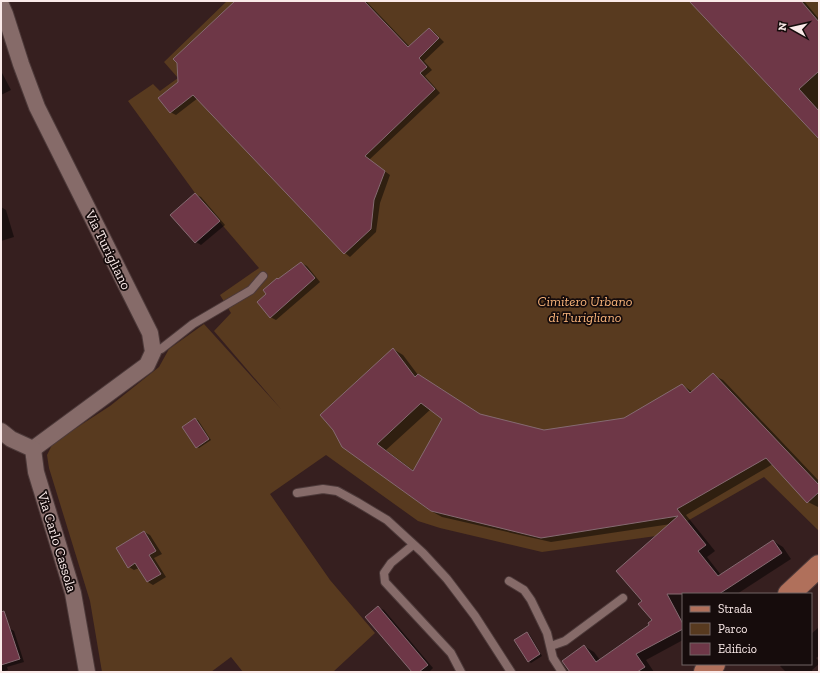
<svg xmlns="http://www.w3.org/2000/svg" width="820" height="673" viewBox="0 0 820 673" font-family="'Zilla Slab',serif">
<rect width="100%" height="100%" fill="#361f1f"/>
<!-- green -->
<path fill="#583a1f" d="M227,1H819V531L764,477L663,535L542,552L440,528L418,521L326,455L270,494L330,580L375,633L333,672H243L231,657L211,672H102L90,601L49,468L47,455L53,443L110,406L159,367L169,349L204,324L281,409L214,331L231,313L220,295L259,268L195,193L128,101L153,84L160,91L178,78L164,62Z"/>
<!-- shadow -->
<g fill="#0007" fill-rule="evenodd">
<path d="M237,1H366L410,47L429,29L434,32L444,42L424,61L432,70L425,76L440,93L369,160L390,175L380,203L376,232L350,257L345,253L198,98L176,115L170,112L179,83Z"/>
<path d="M690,1H804L819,19V138Z"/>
<path d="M1,71L11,90L1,95Z"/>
<path d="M195,194L201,197L225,225L201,245L196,242Z"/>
<path d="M1,207L6,210L14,237L1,241Z"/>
<path d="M301,263L307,266L320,282L276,320L270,317L268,294L279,280Z"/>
<path d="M393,349L403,355L418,375L481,416L544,431L624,419L682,385L693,392L713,375L723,380L819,481V507H818L808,502L773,464L686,515L715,551L707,557L721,575L773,541L783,547L791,559L737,594H683V640L646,660L654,672H571L584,646L594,652L600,660L650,626L654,621L644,601L671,524L551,542L442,517L431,511L353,454ZM431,409L443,418L414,471L386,450Z"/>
<path d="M195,419L198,420L211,440L199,448L197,447Z"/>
<path d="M144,532L150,535L162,554L154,558L166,577L153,585L148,582L139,568L134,570L129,567Z"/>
<path d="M378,607L384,610L433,668L429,672H414Z"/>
<path d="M9,628L14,631L24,662L7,667L8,670L1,672V630Z"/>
<path d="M818,628L819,629V656L816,658L819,661V664L812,670L813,672H786L780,666L782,664H811V634Z"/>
<path d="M527,633L530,635L542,656L531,663L528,661Z"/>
</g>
<!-- building -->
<g fill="#6e3747" stroke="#856a71" fill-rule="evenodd">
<path d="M235,1H364L408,47L429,28L439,38L419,58L427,67L420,73L435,89L365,156L385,171L374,200L371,229L344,254L193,95L170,113L158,98L178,82L177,63L173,59Z"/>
<path d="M689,1H801L819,22V71L799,89L819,111V139Z"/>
<path d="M195,193L220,221L195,243L170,215Z"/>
<path d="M301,262L315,278L270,318L257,302L266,294L263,290L277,278L278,279Z"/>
<path d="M393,348L415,377L418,374L480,414L544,430L624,418L682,384L690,393L713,373L819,485V492L807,503L766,458L677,509L706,545L698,551L718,576L773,540L782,553L719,594H667L683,624V629L636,654L645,667L637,672H570L562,661L584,645L596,662L649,625L648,623L652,620L638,604L642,601L616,571L678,516L541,538L431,511L342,447L333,430L320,415ZM421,403L442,419L413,471L377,444Z"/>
<path d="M195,418L209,439L196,448L182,427Z"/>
<path d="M144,531L156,551L149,555L161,574L147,582L135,563L128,568L116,548Z"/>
<path d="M378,606L428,665L419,672H412L365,617Z"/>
<path d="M4,611L20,659L1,665V612Z"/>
<path d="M527,632L540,654L528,662L514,640Z"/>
</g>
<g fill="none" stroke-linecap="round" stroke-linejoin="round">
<!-- service casing -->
<g stroke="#4d3a3a" stroke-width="10">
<g id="service">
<path d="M153,352L161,349L193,324L251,290L263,276"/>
<path d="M297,493L323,489L337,491L357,502L387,520L423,553L447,579L475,616L511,672"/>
<path d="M413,545L391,563L384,573L385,582L451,653L461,672"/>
<path d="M509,581L524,590L531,600L547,633L553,658L562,672"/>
<path d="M551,646L565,641L623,598"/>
</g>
</g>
<!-- minor casing -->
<g stroke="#4d3a3a" stroke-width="18">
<g id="minor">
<path d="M1,5L5,14L21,64L37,107L150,333L153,352L147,365L33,449"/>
<path d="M1,431L11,439L33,449L36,472L73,593L87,672"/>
</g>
</g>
<!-- primary casing -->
<g stroke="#4d3a3a" stroke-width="24">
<g id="primary">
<path d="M789,594L819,566"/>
<path d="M705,672L714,664"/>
</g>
</g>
<!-- service -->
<use href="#service" stroke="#866b69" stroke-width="8"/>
<!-- minor -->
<use href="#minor" stroke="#866b69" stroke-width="16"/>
<!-- primary -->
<use href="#primary" stroke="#b0705b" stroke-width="22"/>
</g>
<g text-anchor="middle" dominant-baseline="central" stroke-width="3.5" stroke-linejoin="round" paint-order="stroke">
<!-- street labels -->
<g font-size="14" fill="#faeae9" stroke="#160c0c">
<text transform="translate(108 250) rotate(64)">Via Turigliano</text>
<text transform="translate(57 542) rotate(73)">Via Carlo Cassola</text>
</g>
<!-- park labels -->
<g font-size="14" font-style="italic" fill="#fab57b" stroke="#160c0c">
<text x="585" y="301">Cimitero Urbano<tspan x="585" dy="16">di Turigliano</tspan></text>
</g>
</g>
<!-- border -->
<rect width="820" height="673" fill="none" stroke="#faeae9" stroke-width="4"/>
<!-- legend -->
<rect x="682" y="593" width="130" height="72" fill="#160c0c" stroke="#716564"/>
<rect x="690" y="606" width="20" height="6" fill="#b0705b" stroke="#716564"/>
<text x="718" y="613" font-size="12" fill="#faeae9">Strada</text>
<rect x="690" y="623" width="20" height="12" fill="#583a1f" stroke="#716564"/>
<text x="718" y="633" font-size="12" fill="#faeae9">Parco</text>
<rect x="690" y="643" width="20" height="12" fill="#6e3747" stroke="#716564"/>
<text x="718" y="653" font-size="12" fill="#faeae9">Edificio</text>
<!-- north arrow -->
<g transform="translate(792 28) rotate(278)" stroke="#160c0c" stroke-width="3" paint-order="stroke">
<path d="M0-3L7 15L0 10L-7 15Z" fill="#faeae9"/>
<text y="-6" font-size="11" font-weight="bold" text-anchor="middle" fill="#faeae9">N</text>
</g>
</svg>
